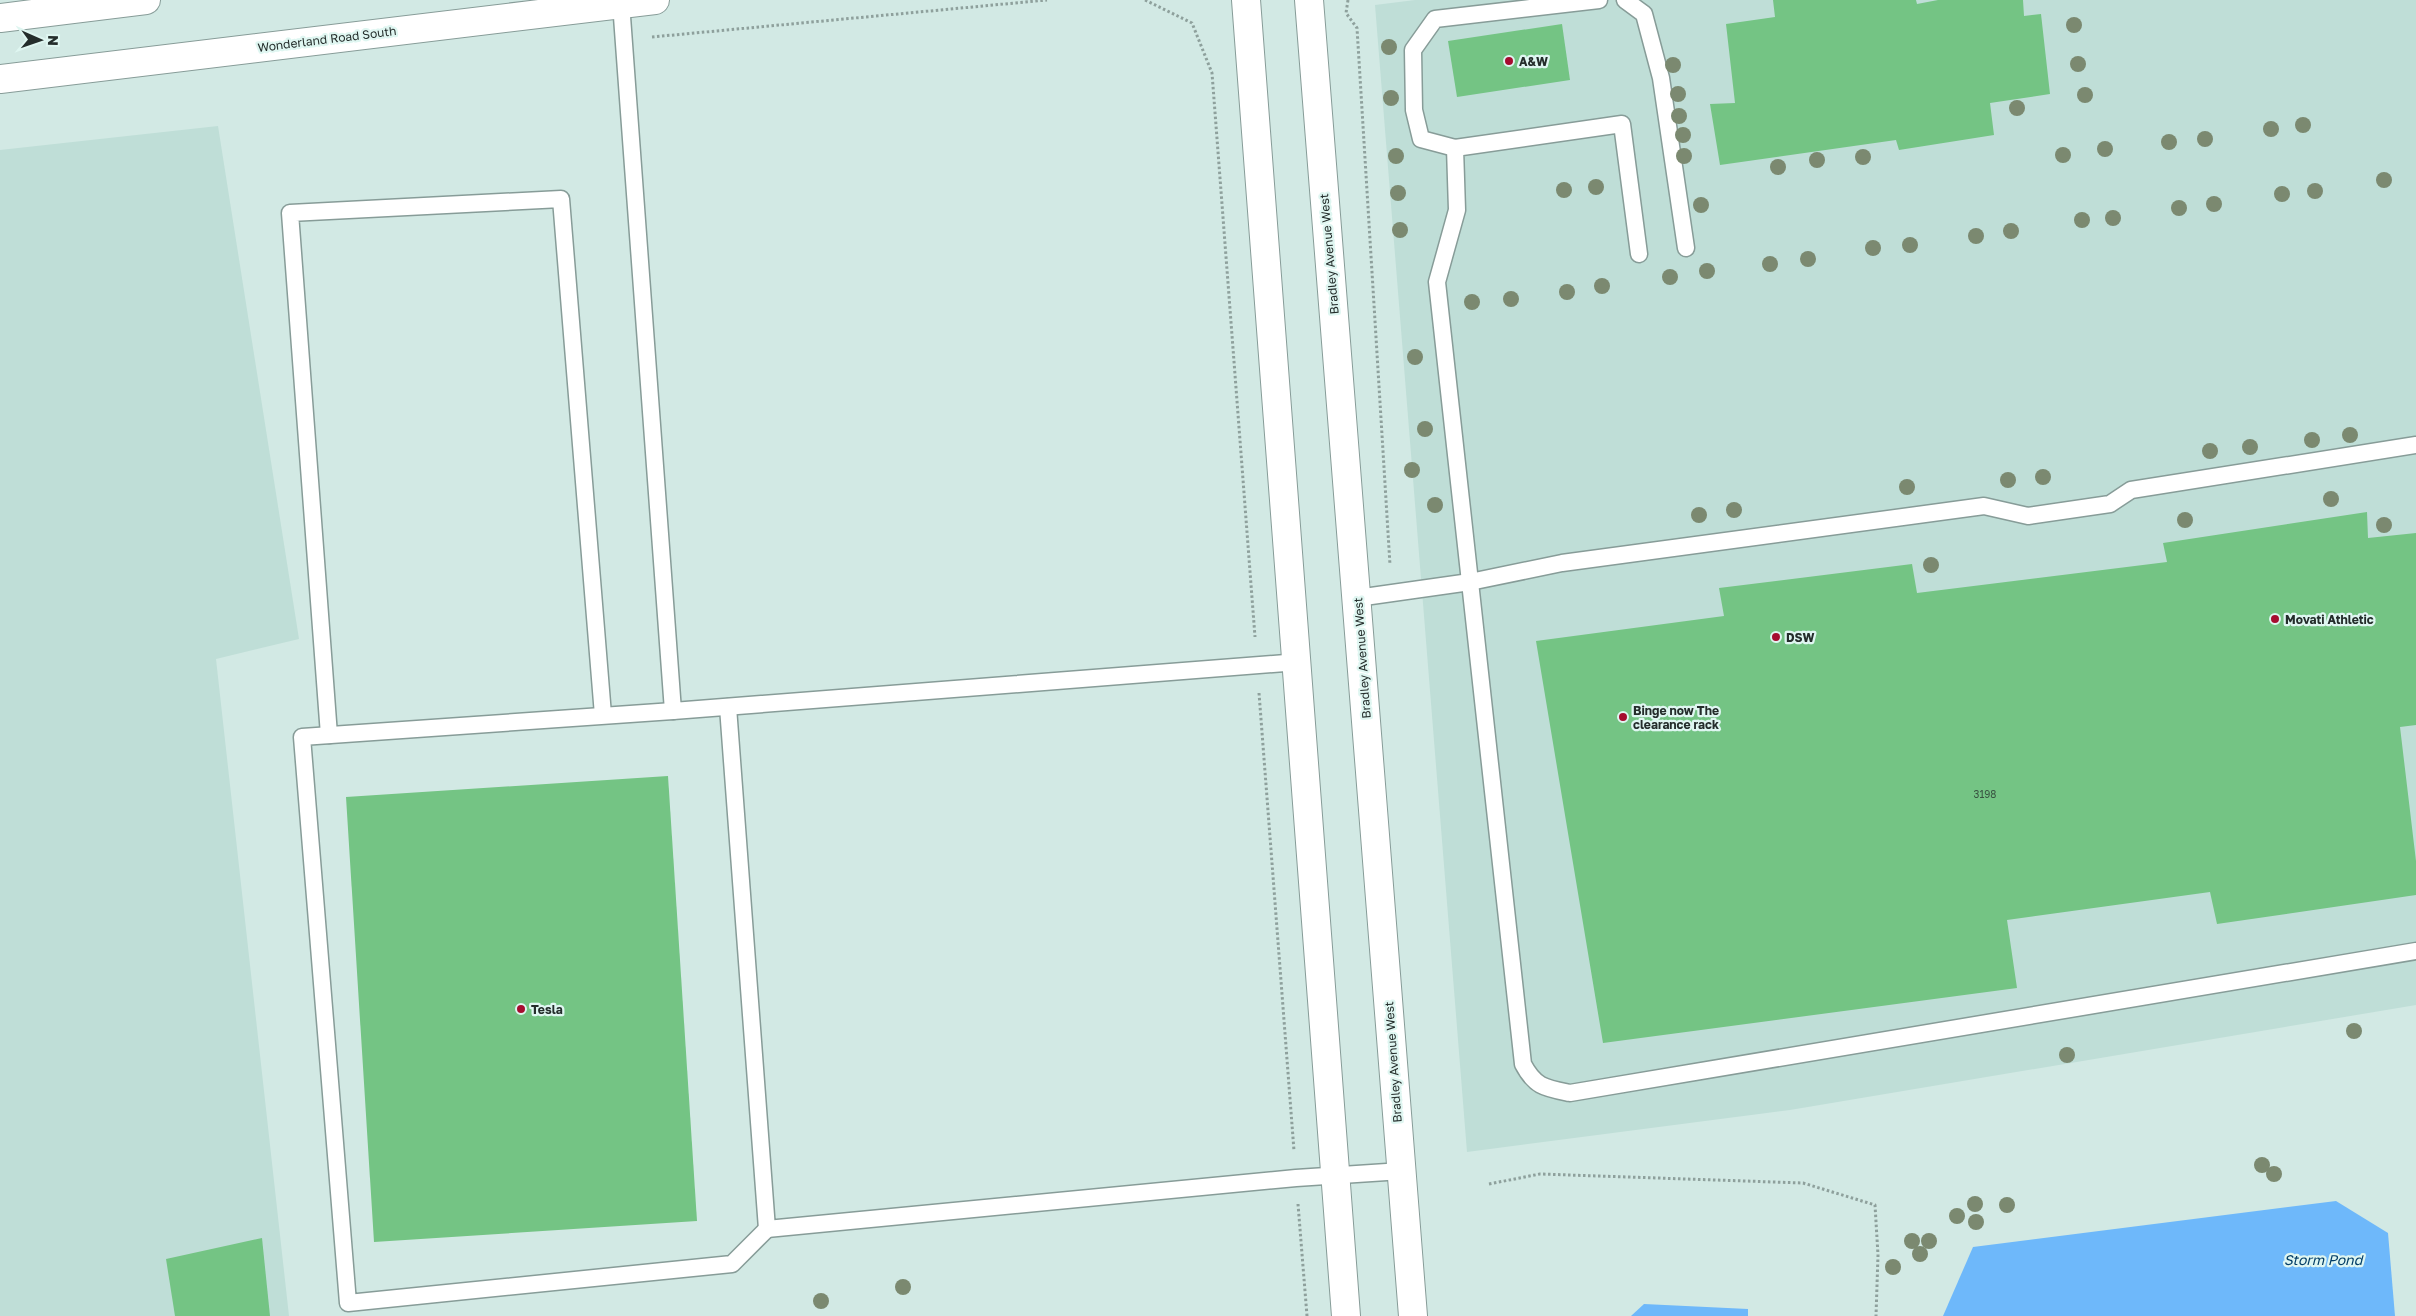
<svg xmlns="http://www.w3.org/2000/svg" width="2416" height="1316" viewBox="0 0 2416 1316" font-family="'Golos Text',sans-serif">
<rect width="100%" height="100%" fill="#d2e9e4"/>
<!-- built -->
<g fill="#bfded7">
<path d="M1415,0H2416V1005L1790,1110L1467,1152L1375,5Z"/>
<path d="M218,126L299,639L216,659L289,1316H0V150Z"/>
</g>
<!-- water -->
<g fill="#6eb8fa">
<path d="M2336,1201L2388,1233L2395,1316H1943L1973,1247Z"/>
<path d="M1644,1304L1748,1309V1316H1631Z"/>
</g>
<!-- building -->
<g fill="#74c484">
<path d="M1773,0H1916L1917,4L1938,0H2023L2024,16L2041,14L2050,94L1990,103L1994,135L1899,150L1896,140L1720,165L1710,104L1735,103L1726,24L1775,17Z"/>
<path d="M1562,24L1570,80L1457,97L1448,41Z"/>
<path d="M2367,512L2368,538L2416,533V725L2400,727L2416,861V895L2217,924L2210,892L2007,920L2017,988L1603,1043L1536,641L1724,616L1719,588L1912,564L1917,593L2167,562L2163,543Z"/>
<path d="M668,776L697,1221L374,1242L346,797Z"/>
<path d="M262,1238L270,1316H175L166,1259Z"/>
</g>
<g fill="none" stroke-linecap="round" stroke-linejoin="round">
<!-- lane casing -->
<g stroke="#879c98" stroke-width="19">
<g id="lane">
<path d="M1625,0L1644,14L1661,78L1686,248"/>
<path d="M621,3L673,711L1298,662"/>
<path d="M1455,148L1421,139L1414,110L1413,50L1435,19L1599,0"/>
<path d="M1639,254L1622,124L1455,148L1457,210L1437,282L1523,1064C1535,1087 1545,1088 1570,1093L2416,951"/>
<path d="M1357,598L1470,582L1562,563L1984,506L2028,516L2110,504L2131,490L2416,445"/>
<path d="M728,707L767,1229L1296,1178L1402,1171"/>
<path d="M673,711L302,737L348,1303L732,1264L767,1229"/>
<path d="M329,735L290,213L561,199L603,715"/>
</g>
</g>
<!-- secondary casing -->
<g stroke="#879c98" stroke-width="30">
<g id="secondary">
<path d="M1246,0L1346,1316"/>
<path d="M1309,0L1413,1316"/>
</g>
</g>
<!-- primary casing -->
<g stroke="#879c98" stroke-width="30">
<g id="primary">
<path d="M0,18L146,0"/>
<path d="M0,79L655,0"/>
</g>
</g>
<!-- path -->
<g stroke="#8ea09c" stroke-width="3" stroke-dasharray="2.5 2.5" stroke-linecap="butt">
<path d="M1145,0L1192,23L1212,73L1255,637"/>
<path d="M1348,0L1346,13L1357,28L1390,565"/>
<path d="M652,37L1047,0"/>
<path d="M1259,693L1294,1151"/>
<path d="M1489,1184L1540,1174L1803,1183L1875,1205L1878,1255L1876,1316"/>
<path d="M1298,1204L1307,1316"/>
</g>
<!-- lane -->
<use href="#lane" stroke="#fff" stroke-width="16"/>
<!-- secondary -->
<use href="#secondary" stroke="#fff" stroke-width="28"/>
<!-- primary -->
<use href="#primary" stroke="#fff" stroke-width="28"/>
</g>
<!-- trees -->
<g fill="#7b8970">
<circle cx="2074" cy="25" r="8"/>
<circle cx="1389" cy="47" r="8"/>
<circle cx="2078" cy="64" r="8"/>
<circle cx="1673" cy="65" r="8"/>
<circle cx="1678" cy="94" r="8"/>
<circle cx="2085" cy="95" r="8"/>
<circle cx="1391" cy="98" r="8"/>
<circle cx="2017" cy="108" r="8"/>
<circle cx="1679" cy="116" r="8"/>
<circle cx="2303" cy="125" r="8"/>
<circle cx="2271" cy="129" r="8"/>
<circle cx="1683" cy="135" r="8"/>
<circle cx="2205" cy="139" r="8"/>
<circle cx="2169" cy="142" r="8"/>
<circle cx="2105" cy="149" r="8"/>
<circle cx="2063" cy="155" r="8"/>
<circle cx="1396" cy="156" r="8"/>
<circle cx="1684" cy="156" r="8"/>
<circle cx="1863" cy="157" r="8"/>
<circle cx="1817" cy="160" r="8"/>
<circle cx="1778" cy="167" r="8"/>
<circle cx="2384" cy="180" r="8"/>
<circle cx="1596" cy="187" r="8"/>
<circle cx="1564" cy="190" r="8"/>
<circle cx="2315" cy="191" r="8"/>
<circle cx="1398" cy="193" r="8"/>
<circle cx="2282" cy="194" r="8"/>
<circle cx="2214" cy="204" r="8"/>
<circle cx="1701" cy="205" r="8"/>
<circle cx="2179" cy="208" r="8"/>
<circle cx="2113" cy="218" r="8"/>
<circle cx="2082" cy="220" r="8"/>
<circle cx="1400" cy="230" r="8"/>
<circle cx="2011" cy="231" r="8"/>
<circle cx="1976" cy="236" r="8"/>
<circle cx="1910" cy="245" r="8"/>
<circle cx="1873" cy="248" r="8"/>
<circle cx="1808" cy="259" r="8"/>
<circle cx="1770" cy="264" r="8"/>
<circle cx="1707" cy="271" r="8"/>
<circle cx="1670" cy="277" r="8"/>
<circle cx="1602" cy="286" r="8"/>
<circle cx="1567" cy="292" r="8"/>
<circle cx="1511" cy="299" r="8"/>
<circle cx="1472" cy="302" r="8"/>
<circle cx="1415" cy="357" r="8"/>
<circle cx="1425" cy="429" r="8"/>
<circle cx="2350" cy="435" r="8"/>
<circle cx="2312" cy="440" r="8"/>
<circle cx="2250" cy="447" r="8"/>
<circle cx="2210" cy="451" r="8"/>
<circle cx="1412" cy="470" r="8"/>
<circle cx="2043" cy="477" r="8"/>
<circle cx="2008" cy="480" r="8"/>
<circle cx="1907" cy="487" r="8"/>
<circle cx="2331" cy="499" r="8"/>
<circle cx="1435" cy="505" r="8"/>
<circle cx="1734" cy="510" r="8"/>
<circle cx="1699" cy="515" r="8"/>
<circle cx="2185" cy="520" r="8"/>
<circle cx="2384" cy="525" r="8"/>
<circle cx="1931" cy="565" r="8"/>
<circle cx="2354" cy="1031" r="8"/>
<circle cx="2067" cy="1055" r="8"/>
<circle cx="2262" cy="1165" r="8"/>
<circle cx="2274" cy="1174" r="8"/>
<circle cx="1975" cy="1204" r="8"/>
<circle cx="2007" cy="1205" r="8"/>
<circle cx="1957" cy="1216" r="8"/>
<circle cx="1976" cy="1222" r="8"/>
<circle cx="1912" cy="1241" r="8"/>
<circle cx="1929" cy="1241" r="8"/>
<circle cx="1920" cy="1254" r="8"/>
<circle cx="1893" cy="1267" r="8"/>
<circle cx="903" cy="1287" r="8"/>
<circle cx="821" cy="1301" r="8"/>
</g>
<!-- markers -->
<g fill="#a60c2f" stroke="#dff6f1" stroke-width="2">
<circle cx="1509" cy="61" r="5"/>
<circle cx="2275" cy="619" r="5"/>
<circle cx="1776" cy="637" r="5"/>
<circle cx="1623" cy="717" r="5"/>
<circle cx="521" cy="1009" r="5"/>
</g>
<g text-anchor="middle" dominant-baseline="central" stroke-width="4.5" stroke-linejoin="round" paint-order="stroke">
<!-- number labels -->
<g font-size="10" fill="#385341">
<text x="1985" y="794">3198</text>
</g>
<!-- street labels -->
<g font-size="12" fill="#242d2b" stroke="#dff6f1">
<text transform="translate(327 39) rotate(-7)">Wonderland Road South</text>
<text transform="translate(1329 254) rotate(-95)">Bradley Avenue West</text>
<text transform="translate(1362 658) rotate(-94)">Bradley Avenue West</text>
<text transform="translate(1393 1062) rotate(-94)">Bradley Avenue West</text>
</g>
<!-- poi labels -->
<g font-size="12" font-weight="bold" fill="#242d2b" stroke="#dff6f1" text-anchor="start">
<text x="1519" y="61">A&amp;W</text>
<text x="2285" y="619">Movati Athletic</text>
<text x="1786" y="637">DSW</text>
<text x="1633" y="710">Binge now The<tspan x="1633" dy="14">clearance rack</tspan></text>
<text x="531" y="1009">Tesla</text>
</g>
<!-- water labels -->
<g font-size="14" font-style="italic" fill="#033e67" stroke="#dff6f1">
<text x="2323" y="1259">Storm Pond</text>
</g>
</g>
<!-- north arrow -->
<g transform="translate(40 40) rotate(92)" stroke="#dff6f1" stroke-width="4" paint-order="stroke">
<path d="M0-4L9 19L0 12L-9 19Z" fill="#242d2b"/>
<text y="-8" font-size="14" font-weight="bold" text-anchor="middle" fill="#242d2b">N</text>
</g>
</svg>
